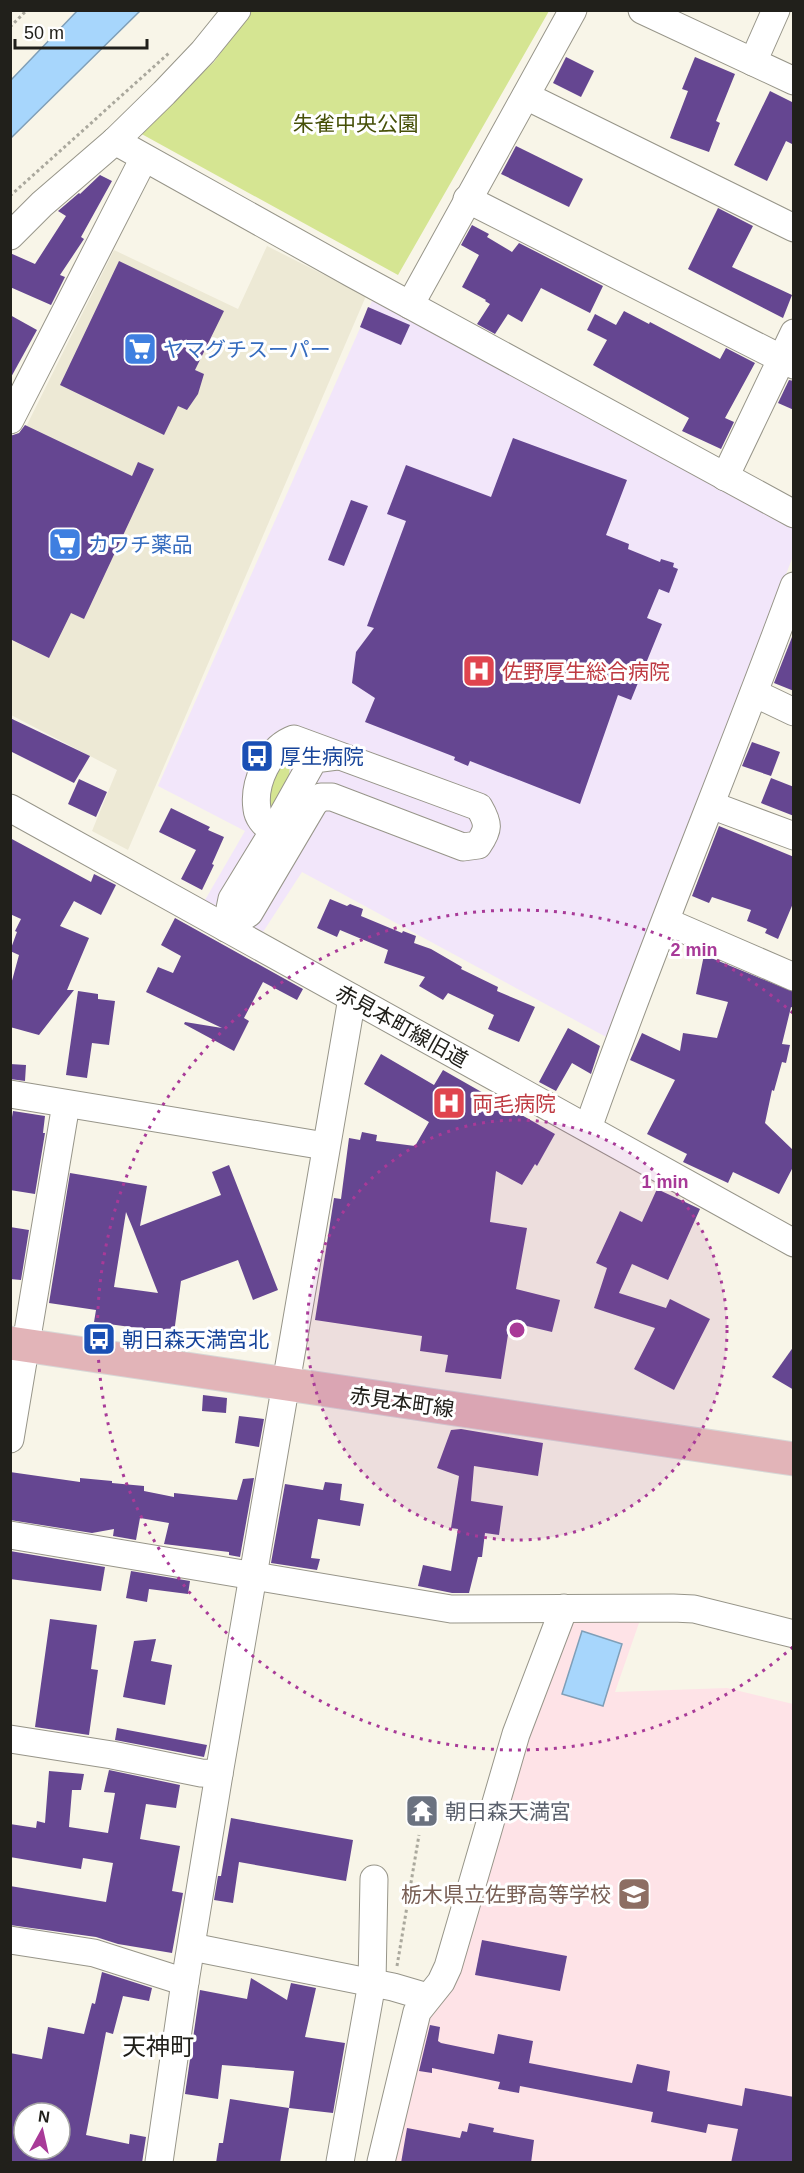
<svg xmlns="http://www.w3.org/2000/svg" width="804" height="2173" viewBox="0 0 804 2173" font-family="Helvetica,'Noto Sans JP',sans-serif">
<rect width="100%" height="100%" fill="#f8f5e8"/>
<!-- built -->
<path fill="#ede9d5" d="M267,246L366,296L128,850L92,831L117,770L11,715L10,459L114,250L238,309Z"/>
<!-- education -->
<path fill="#fee3e7" d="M640,1620L615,1692L727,1688L793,1704V2162H391L425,2012L531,1727L574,1621Z"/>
<!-- medical -->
<path fill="#f2e6fa" d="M375,294L793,523V556L608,1038L302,872L263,932L205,900L245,831L158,786Z"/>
<!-- green -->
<g fill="#d5e592">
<path d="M250,11H549L398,275L138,132L214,62Z"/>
<path d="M288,754C293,783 285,790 270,814L266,786Z"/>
</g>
<!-- water -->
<g fill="#a7d6fc" stroke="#7f9fb8" stroke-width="1.5">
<path d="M78,10L140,11L11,138V80Z"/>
<path d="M582,1631L622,1644L603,1706L562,1694Z"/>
</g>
<!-- building -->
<g fill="#654691" fill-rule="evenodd">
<path d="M566,57L594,71L581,97L553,83Z"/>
<path d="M695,57L735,74L716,121L720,123L709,152L670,138L688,91L682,89Z"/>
<path d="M770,91L794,103V145L786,141L767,181L734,165Z"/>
<path d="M516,146L583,179L569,207L501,174Z"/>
<path d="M100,175L112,181L81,237L84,239L60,275L65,277L51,305L10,287V253L35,264L66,216L58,211L79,193L80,194Z"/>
<path d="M718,208L753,226L732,267L792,295L783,318L688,269Z"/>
<path d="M472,225L489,234L487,237L512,252L519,243L603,286L590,313L541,288L522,322L508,314L495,334L477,324L490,304L485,301L486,300L462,287L479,255L461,245Z"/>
<path d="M119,261L224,311L195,370L204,374L198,394L187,410L178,406L164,435L60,385Z"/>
<path d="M368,307L410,325L401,345L360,327Z"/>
<path d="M624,311L649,324L650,322L720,359L726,348L755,363L725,418L734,422L721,449L682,431L689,418L593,365L607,340L587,330L595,314L616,325Z"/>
<path d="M10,315L37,330L10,379Z"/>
<path d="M789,380L794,381V410L778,403Z"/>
<path d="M25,425L132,476L138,462L154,469L84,619L71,613L49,658L10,639V436L19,433Z"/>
<path d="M513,438L627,480L606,535L629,544L628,549L660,562L661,559L674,563L673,567L678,569L669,593L659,589L647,618L662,624L631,700L618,695L580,804L470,761L468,766L454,760L455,757L365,722L375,698L352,683L356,652L374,628L367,626L406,521L387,514L406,465L491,497Z"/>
<path d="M351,500L368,506L344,566L328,560Z"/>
<path d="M794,632V691L774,683Z"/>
<path d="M10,718L90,756L74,783L10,751Z"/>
<path d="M752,742L780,752L771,776L742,766Z"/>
<path d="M771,778L794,787V816L761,803Z"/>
<path d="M79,779L107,792L96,817L68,804Z"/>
<path d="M171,808L210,827L208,830L224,837L212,864L214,865L202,890L181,879L196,850L159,832Z"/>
<path d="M719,826L794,857V901L778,939L765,933L767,929L747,921L751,910L712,897L709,903L692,896Z"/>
<path d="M10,838L91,882L94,874L116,885L101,915L74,901L60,926L89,938L67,990H74L39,1035L10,1027V988L19,955L10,951L17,932L15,931L21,919L10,914Z"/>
<path d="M330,899L347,906L350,904L363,909L361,916L402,933L403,931L416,936L414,943L431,949L462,967L461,969L498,987L497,991L535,1007L519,1042L488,1029L494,1015L448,993L443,1000L419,986L425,977L384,963L388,950L340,930L337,937L317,928Z"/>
<path d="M175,918L303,989L297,1000L263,982L244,1018L249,1021L234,1051L184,1024L185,1022L222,1028L146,992L158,967L173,973L181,956L161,945Z"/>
<path d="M704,955L794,992V1008L791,1007L782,1044L790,1045L786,1063L782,1062L774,1091L772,1090L765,1123L794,1151V1165L779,1194L733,1172L728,1183L683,1162L687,1154L647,1134L675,1080L630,1060L642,1033L680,1051L683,1033L717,1038L728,1002L696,994Z"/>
<path d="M78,991L98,994V999L115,1001L109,1045L92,1043L87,1078L66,1075Z"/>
<path d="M568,1028L600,1046L591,1074L572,1063L556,1091L539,1082Z"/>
<path d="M381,1054L434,1085L443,1070L555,1134L537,1166L535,1164L522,1185L496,1171L490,1222L527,1228L516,1289L560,1300L552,1332L510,1322L501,1379L445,1372L448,1355L420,1351L422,1336L315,1320L334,1198L341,1199L349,1138L360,1140L362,1132L377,1135L376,1141L415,1146L429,1122L364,1084Z"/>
<path d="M10,1064L26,1065L25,1081L10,1079Z"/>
<path d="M13,1111L45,1116L43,1133H45L35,1194L10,1190V1129Z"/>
<path d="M229,1165L278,1290L253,1300L238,1260L181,1281L174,1333L94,1322L96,1310L49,1303L70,1173L147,1186L140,1226L221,1195L212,1172ZM126,1212L133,1229L158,1293L114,1287Z"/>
<path d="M657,1189L700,1209L668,1280L632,1264L619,1293L666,1308L670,1299L710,1319L674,1390L634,1369L655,1328L594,1308L607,1268L596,1263L620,1211L642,1222Z"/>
<path d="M10,1227L29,1230L21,1280L10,1279Z"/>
<path d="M794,1346V1390L772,1377Z"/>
<path d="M203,1395L227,1398L226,1413L202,1411Z"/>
<path d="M239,1416L264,1419L259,1447L235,1443Z"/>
<path d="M461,1429L543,1443L538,1476L474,1466L471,1501L503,1506L499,1535L485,1533L482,1557H478L469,1593H452L418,1586L423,1565L451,1571L458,1529L451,1528L459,1476L437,1468L451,1430Z"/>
<path d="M10,1472L80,1482V1478L112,1481V1483L144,1486V1491L174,1497V1493L237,1500L243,1479L254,1478L240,1557L229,1555V1552L164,1544L169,1523L140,1518L136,1540L113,1536L114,1529L92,1533L10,1520Z"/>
<path d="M325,1482L342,1484L340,1500L364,1504L360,1526L318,1519L311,1558L320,1559L317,1570L271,1563L285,1484L323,1490Z"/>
<path d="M10,1551L105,1567L101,1591L10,1579Z"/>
<path d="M131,1571L190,1581L188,1594L149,1589L147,1602L126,1598Z"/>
<path d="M50,1619L97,1625L91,1669L98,1670L89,1735L35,1727Z"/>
<path d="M156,1639L151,1661L172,1665L165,1705L123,1697L134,1641Z"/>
<path d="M117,1728L207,1745L204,1757L115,1740Z"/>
<path d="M109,1770L180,1785L176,1808L146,1804L140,1839L180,1846L172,1891L183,1893L172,1953L118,1944L96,1937L10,1925V1886L106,1902L113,1863L83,1858L81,1869L10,1857V1824L36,1828L37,1821L45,1823L49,1771L84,1774L81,1790H72L69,1827L108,1833L115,1793L104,1792Z"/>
<path d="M231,1818L353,1840L346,1881L239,1862L233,1903L214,1900L218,1876H221Z"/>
<path d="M482,1940L567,1956L560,1991L475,1975Z"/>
<path d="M102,1972L152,1988L149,2001L123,1996L113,2034L106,2032L86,2135L129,2144L130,2134L146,2137L142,2163H10V2053L42,2059L48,2027L84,2034L92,2003L95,2004ZM24,2113H60V2149H24Z"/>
<path d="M251,1978L287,2000L291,1983L316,1988L305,2037L345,2043L333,2113L289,2108L294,2071L222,2065L218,2099L185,2094L200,1990L247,1999Z"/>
<path d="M430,2025L440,2027L438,2041L441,2043L494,2054L498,2034L533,2041L529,2063L632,2083L637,2064L670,2071L667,2091L742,2106L745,2088L794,2097V2163H731L738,2129L708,2124L706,2133L651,2122L653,2112L520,2086L519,2093L498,2089L500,2082L432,2068V2073L419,2071Z"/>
<path d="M230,2099L289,2108L280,2163H216L219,2143H223Z"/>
<path d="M469,2123L494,2128L493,2132L534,2140L531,2163H401L407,2128L460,2138L462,2131L467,2132Z"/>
</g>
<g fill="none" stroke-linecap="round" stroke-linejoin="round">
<!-- minor casing -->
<g stroke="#979589" stroke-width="29">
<g id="minor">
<path d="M642,10L794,81"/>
<path d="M753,62L776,10"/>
<path d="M526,96L794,228"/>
<path d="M115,141L353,274L794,514"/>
<path d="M467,199L794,365"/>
<path d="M10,236L42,204L115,141L164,93L203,52L237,10"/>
<path d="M410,305L573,10"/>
<path d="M10,420L144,158"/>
<path d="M725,477L794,333"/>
<path d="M754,693L794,712"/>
<path d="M294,739L479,807C489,824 489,829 478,845L463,847L332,797H321L314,803L249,913L226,928L232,899L273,832C266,825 258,819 257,809C253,783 269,748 294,739Z"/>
<path d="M711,805L794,836"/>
<path d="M10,808L794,1243"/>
<path d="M273,832L314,759L337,756"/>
<path d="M667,922L794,977"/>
<path d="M10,1094L325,1146"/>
<path d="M588,1128C652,946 727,768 794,586"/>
<path d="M10,1439L66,1104"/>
<path d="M10,1535L451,1609L673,1608L694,1609L794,1634"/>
<path d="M10,1739L112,1755L201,1773L219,1774"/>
<path d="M10,1940L94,1953L185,1982"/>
<path d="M192,1947L393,1987L427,1997"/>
<path d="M159,2162L185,1982L219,1774L352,998"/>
<path d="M340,2162L372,1983L374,1879"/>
<path d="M381,2162L417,2012L441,1982L448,1967L516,1734L564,1608"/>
</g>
</g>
<!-- major casing -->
<g stroke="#d7d7d6" stroke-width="35">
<path id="major" d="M10,1343L794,1459"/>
</g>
<!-- path -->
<g stroke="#aaa89d" stroke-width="3" stroke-dasharray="3 3" stroke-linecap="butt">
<path d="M10,27L27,10"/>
<path d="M10,196L169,53"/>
<path d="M397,1966L419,1835"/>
</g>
<!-- minor -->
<use href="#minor" stroke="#fff" stroke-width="27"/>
<!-- major -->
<use href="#major" stroke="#e2b4b8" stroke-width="33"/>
</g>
<!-- distance rings -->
<circle cx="517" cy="1330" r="210" fill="#a83a98" fill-opacity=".12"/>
<g fill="none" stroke="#a83a98" stroke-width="3" stroke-dasharray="3 6">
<circle cx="517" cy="1330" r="210"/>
<path d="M793 1647A420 420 0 1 1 793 1013"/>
</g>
<!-- icons -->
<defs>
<g id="supermarket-square" transform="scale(1.725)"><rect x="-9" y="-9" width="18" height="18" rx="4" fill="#3f7fe0" stroke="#fff"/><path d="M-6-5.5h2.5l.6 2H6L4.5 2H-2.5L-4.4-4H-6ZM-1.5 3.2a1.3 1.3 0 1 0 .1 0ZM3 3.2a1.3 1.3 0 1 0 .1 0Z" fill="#fff"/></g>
<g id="hospital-square" transform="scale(1.725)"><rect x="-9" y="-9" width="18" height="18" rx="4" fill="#e0444e" stroke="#fff"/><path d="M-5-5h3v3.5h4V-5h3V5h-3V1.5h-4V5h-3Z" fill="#fff"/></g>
<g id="bus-square" transform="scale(1.725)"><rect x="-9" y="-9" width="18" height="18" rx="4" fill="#1a4fb4" stroke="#fff"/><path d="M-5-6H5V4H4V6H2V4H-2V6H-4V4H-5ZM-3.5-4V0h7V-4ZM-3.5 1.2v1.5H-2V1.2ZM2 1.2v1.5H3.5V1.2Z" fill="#fff"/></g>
<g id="temple-square" transform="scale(1.725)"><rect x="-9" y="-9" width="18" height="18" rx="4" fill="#6b7280" stroke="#fff"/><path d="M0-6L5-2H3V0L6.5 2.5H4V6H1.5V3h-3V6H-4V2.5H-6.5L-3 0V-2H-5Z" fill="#fff"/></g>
<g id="school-square" transform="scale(1.725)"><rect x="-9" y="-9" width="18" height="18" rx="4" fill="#8d6e63" stroke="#fff"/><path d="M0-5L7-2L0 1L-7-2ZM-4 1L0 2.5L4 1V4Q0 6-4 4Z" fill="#fff"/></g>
</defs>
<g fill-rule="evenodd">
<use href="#supermarket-square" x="140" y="349"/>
<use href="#supermarket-square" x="65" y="544"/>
<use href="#hospital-square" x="479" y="671"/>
<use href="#bus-square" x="257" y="756"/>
<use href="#hospital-square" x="449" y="1103"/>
<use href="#bus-square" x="99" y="1339"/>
<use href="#temple-square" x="422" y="1811"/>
<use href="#school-square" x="634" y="1894"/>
</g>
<g text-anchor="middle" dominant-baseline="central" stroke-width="6" stroke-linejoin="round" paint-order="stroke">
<!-- park labels -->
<g font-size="21" fill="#465008" stroke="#fff">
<text x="356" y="123">朱雀中央公園</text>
</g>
<!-- shop labels -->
<g font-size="21" fill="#366cbe" stroke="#fff" text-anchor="start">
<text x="163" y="349">ヤマグチスーパー</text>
<text x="88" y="544">カワチ薬品</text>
</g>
<!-- health labels -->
<g font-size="21" fill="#be3a42" stroke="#fff" text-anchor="start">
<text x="502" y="671">佐野厚生総合病院</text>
<text x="472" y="1103">両毛病院</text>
</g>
<!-- transit labels -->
<g font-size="21" fill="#164399" stroke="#fff" text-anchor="start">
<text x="280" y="756">厚生病院</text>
<text x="122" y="1339">朝日森天満宮北</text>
</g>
<!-- street labels -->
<g font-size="21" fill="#21201b" stroke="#fff">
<text transform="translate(402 1026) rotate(29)">赤見本町線旧道</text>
<text transform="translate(402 1402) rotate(8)">赤見本町線</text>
</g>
<!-- worship labels -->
<g font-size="21" fill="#5b616d" stroke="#fff" text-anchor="start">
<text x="445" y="1811">朝日森天満宮</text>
</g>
<!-- education labels -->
<g font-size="21" fill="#785e54" stroke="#fff" text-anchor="end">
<text x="611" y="1894">栃木県立佐野高等学校</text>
</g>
<!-- quarter labels -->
<g font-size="24" fill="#21201b" stroke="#fff">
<text x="158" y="2046">天神町</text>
</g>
</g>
<circle cx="517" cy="1330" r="9" fill="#a83a98" stroke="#fff" stroke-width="3"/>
<g font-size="18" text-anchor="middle" font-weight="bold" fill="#a83a98" stroke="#fff" stroke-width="6" stroke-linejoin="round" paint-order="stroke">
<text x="694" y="956">2 min</text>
<text x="665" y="1188">1 min</text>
</g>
<!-- border -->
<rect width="804" height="2173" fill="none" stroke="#21201b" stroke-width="24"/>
<!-- north arrow -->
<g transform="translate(42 2131) rotate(8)"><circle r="28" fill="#ffffff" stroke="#a6a6a4" stroke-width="1.5"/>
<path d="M0-4.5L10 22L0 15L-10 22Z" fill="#a83a98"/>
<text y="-9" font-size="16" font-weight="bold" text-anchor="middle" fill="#21201b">N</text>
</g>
<!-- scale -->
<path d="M15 39v9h132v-9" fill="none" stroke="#21201b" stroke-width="3"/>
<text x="24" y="39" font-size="18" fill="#21201b" stroke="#ffffff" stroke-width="4.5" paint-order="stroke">50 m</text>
</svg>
